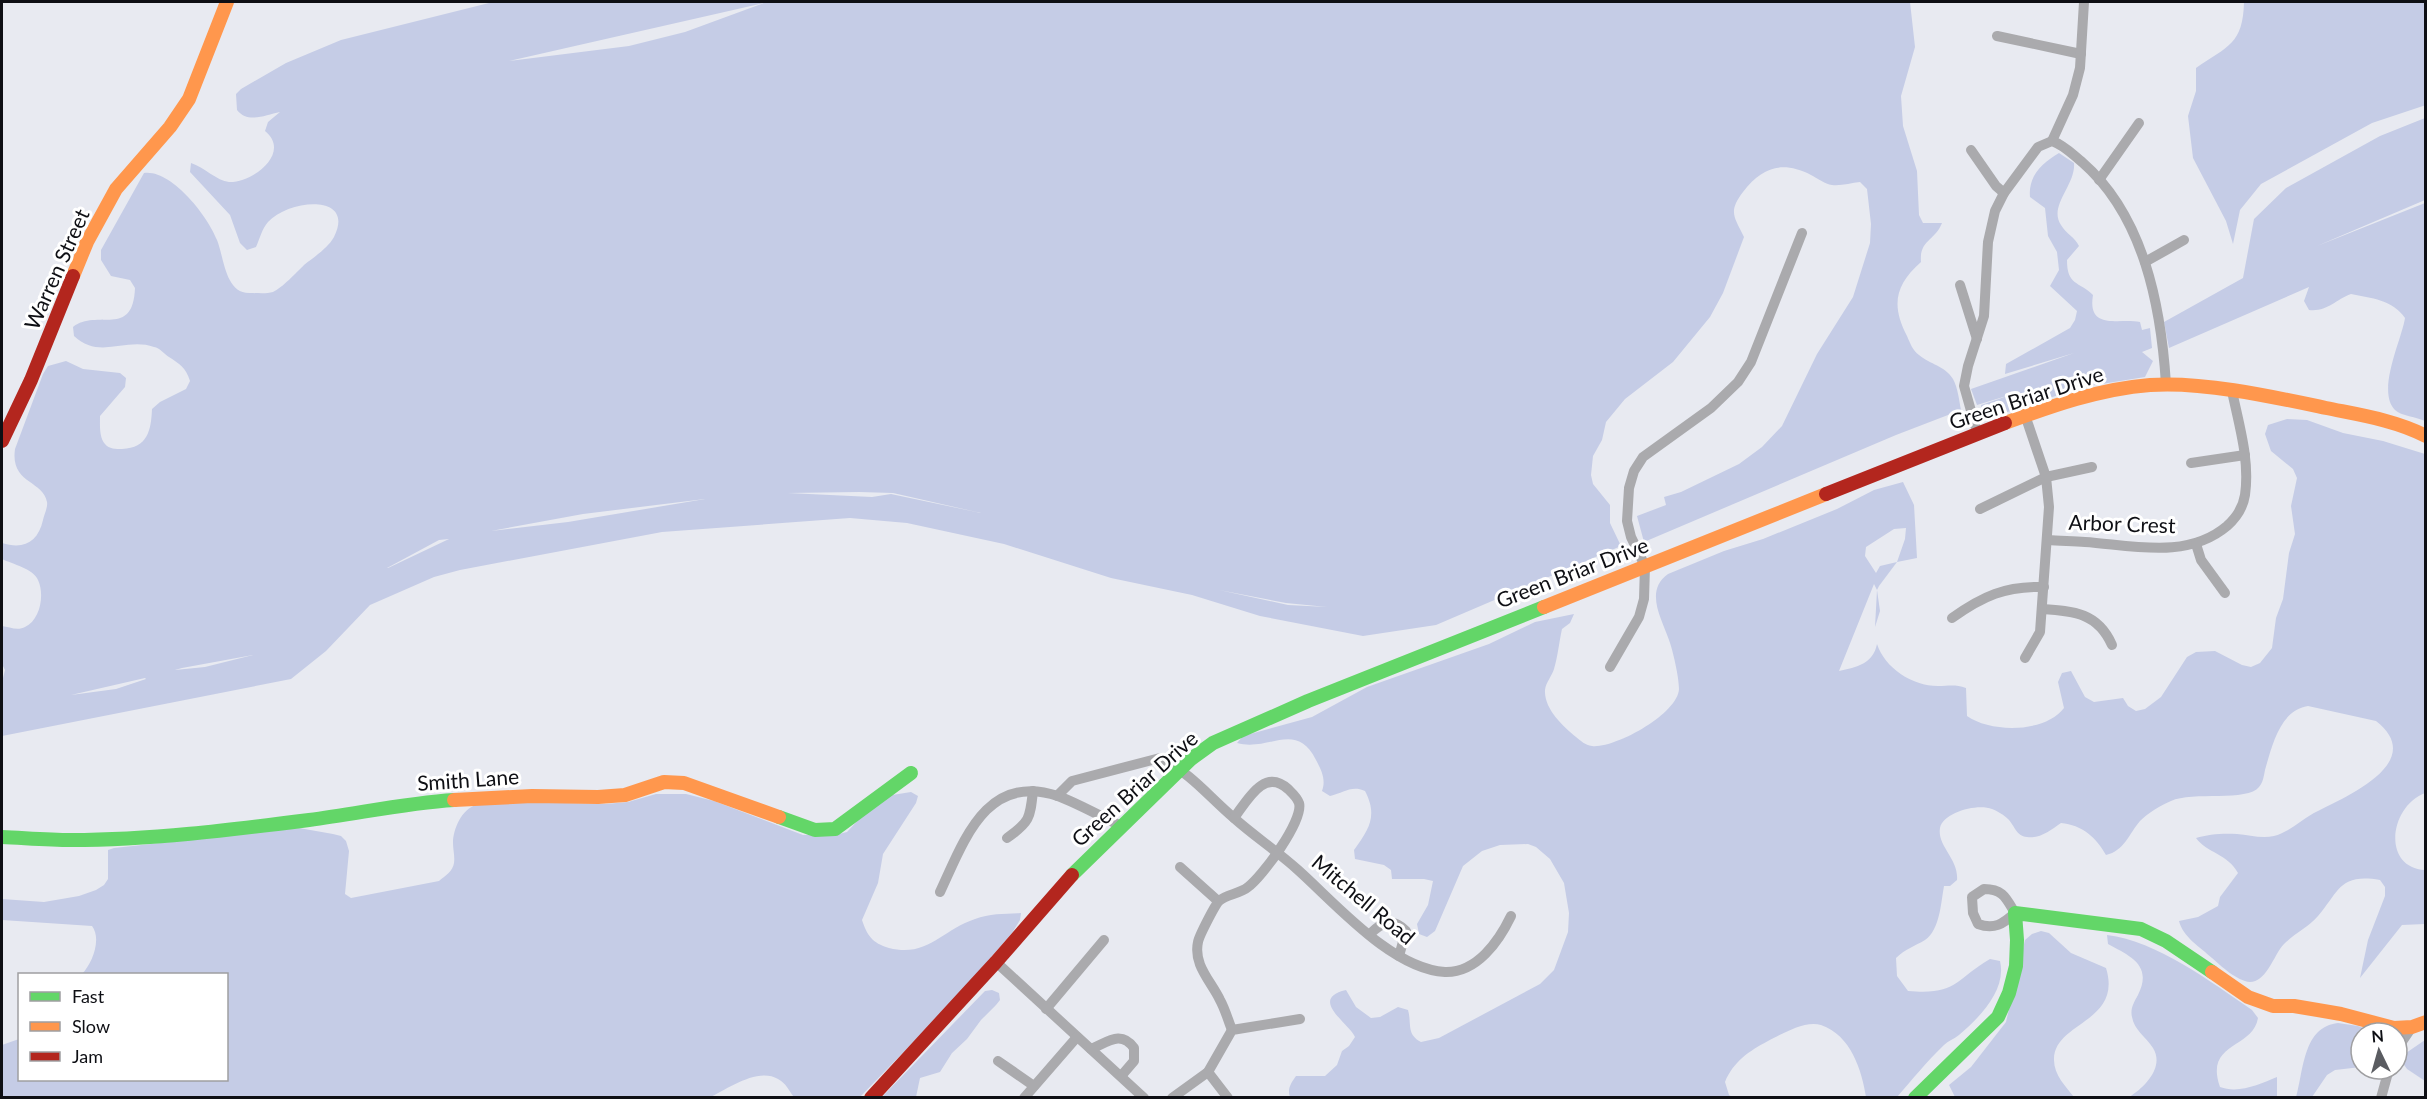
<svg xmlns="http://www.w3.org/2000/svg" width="2427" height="1099" viewBox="0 0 2427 1099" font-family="Lato,sans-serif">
<rect width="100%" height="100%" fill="#e8eaf1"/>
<!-- green -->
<g fill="#c5cce6" fill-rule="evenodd">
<path d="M493,2H1910L1915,47L1901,96L1903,126L1917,171L1919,215L1923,223H1942C1935,241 1919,240 1921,262C1895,285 1891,305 1907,336C1910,343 1913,351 1919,355C1931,365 1944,365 1953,379C1958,388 1959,400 1961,410L1896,435L1644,542L1637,516L1666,505L1664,497L1681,492L1739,464L1762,447L1782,426L1817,354L1853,297L1870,243L1871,224L1867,189L1860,182C1851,183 1841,186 1832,185C1825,184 1817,178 1811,175C1783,161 1763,166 1743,192C1728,212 1734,216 1744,237L1723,293L1710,317L1673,362L1625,399L1606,422L1602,440L1593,456L1591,475L1593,484L1610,505V523L1621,546L1436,625L1363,636L1260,616L1192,595L1111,578L1004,544L907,523L850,518L662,532L460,570L434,577L370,605L326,651L291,679L2,736V682L5,670L2,664V626C9,627 18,631 25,627C40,620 45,595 38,580C34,569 12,564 2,559V543C24,550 38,542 43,520C44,515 48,507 47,502C43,480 10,484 15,449L43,374L48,366L66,361L83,369L120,373L126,378L125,387L100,416C100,425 99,437 105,444C109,449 116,449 122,449C148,448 151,430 152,409L160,402L186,389L190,381C186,368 180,364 169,357C164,354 160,348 154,347C126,337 99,360 74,336L73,327C97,308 133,339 135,288L130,280L111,276L101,260V250L144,173C171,169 208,216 217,240C224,257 225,294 250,293C257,293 267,294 273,292C282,288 297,272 304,265C314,257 328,248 334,237C356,193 289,199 268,222C262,229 260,238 256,247L247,250L240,243L230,215L190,172L191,163C204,167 217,181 229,182C252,183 292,153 265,131L268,122L280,112C265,115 248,124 237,110L236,94L241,89L286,63L341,40ZM764,3L685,32L629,46L509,61ZM859,492L893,493L981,513L891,494L872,497L788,493ZM705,499L568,522L491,531L583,514ZM449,539L388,568H387L439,540ZM1219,590L1286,603L1327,607L1288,605ZM253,655L205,667L175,670L182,668ZM146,679L116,689L71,695L145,678Z"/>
<path d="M2244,2H2425L2426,105L2372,123L2261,184L2240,210L2233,244L2226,221L2193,158L2188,116L2196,91V68C2228,46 2243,44 2244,2Z"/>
<path d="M2425,118V200L2317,246L2425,203V421C2417,417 2401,416 2395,410C2376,391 2402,339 2405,318C2393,300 2371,298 2351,294C2335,300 2327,312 2309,310L2304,301L2309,287L2169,348L2164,322L2243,278L2254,219L2286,188L2380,136Z"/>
<path d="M2059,153L2074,163C2076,185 2048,206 2061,225C2066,234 2075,237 2079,246L2067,260C2067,286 2079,281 2093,295C2087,331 2119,318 2140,322L2142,330L2150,328L2152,348L2142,352L2153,361L2145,377L2083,387L1983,420L1981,405L2013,394L1977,405L1971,389L2074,353L2005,374L2006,364L2070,328L2075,320L2077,311L2050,286L2059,270L2057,252L2048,236L2045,208L2030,197C2028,176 2042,163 2059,153Z"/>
<path d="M2287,419L2307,420L2343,433L2383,441L2425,454V793C2390,806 2381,867 2425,870V924L2402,925L2360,978L2368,940L2385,896V887L2380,880C2339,873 2339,892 2318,916C2307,929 2290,935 2280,949C2273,959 2265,982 2250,982C2237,981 2221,966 2212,958C2200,947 2183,937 2179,921L2198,917L2218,906L2220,897L2238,873C2228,854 2207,853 2196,838C2208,834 2224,833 2237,834C2249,835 2262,839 2274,836C2290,832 2303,818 2318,811C2350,795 2427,761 2376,721L2308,706C2280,710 2272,746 2265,770C2264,775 2263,783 2259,787C2248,802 2192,791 2171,801C2161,805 2148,813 2140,821C2129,834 2124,851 2106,855C2096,837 2082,825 2061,823C2051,830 2040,839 2027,837C2016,836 2015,826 2008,819C2004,815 1997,811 1992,809C1978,803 1943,812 1940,828C1937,846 1959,859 1957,880L1950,886H1944C1941,902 1940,930 1925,940C1915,946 1905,949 1896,958L1897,976L1908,991C1957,995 1953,981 1990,959L2000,961C2007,990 1979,1018 1959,1035C1954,1039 1948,1041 1944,1045C1927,1061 1912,1080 1897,1097H1866C1862,1071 1851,1035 1821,1025C1805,1020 1782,1034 1768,1041C1749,1051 1733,1062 1725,1082L1729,1095L1732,1097H1290C1287,1089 1291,1083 1296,1076H1325L1337,1065L1342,1051L1349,1046L1355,1037C1349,1023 1308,999 1346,990L1356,1007L1371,1018L1380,1017L1398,1007L1408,1010C1412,1024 1406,1034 1421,1042L1439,1038L1540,984L1554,970L1568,932L1569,913L1564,883L1550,859L1536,847L1528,844L1500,845L1482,851L1463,866L1435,931L1427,937L1419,934L1417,924L1428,905L1433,881L1424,879H1392L1391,870L1384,865L1355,859L1354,850C1369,829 1378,816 1365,791C1351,785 1344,793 1330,796L1322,791C1326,780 1322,771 1316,760C1296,720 1269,752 1237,743L1243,736L1312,717L1367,687L1489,644L1535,622L1574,614L1570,623L1562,629C1559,642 1558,656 1554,669C1552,676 1546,682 1545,690C1544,709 1563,726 1576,737C1581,741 1585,745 1592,746C1614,749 1678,714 1679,689C1679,677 1673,651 1669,640C1662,619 1644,591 1668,574L1724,551L1763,539L1837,509L1874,490L1903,482L1914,505L1917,558L1897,562L1879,586L1877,590L1880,611L1875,627L1877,590L1874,584L1839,671C1857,667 1873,664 1877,644C1885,668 1912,686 1938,686C1949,686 1955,684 1966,688L1967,716C1991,733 2045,733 2064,708L2058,682L2062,673L2071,671L2085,697L2094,702L2123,698L2128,706L2136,711L2145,709L2161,697L2187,657L2196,652L2215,651L2242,665L2251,667L2260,663L2272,648L2276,618L2283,599L2289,553L2295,534L2291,506L2297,478L2293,469L2271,451L2265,434L2268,425ZM1906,528L1905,539L1897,562L1880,566L1876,573L1865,556L1866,547L1894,529Z"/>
<path d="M911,792L918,796L916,803L883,854L878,883L862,920C867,935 872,943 889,948C927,958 942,930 975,919C990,913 1006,914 1021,913L1020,920L1012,933L952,1002L859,1098L794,1097C789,1091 786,1083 778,1079C758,1067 727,1089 709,1098L2,1097V1045L19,1039L20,1080H226V974H82C92,964 102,939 92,926L2,920V899L44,902L79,896L96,890L104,885L108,879V850L114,848L299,828L333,834L341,836L346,841L349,851L345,894L351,898L439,881C445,876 453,871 454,863C455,856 453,850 453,843C453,829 462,809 476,805L524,802L606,804L628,802L656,794H686L714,801L803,835L839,834L847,832L876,801L886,796Z"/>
<path d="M2041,931L2049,933L2071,953L2106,968C2123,1023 2053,1022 2054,1060C2054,1075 2066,1087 2074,1097H1955L1949,1085L1971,1067L2006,1022L2025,940L2032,934Z"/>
<path d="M2107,935C2157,941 2211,982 2252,1010L2258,1018C2253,1049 2204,1042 2220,1087C2239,1094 2260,1084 2277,1077V1097H2129C2144,1088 2165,1067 2153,1048C2146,1037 2134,1030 2132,1017C2130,1009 2134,1002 2138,995C2153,965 2130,956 2108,944Z"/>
<path d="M992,990L999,993L1000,1000L996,1005L981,1020L967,1039L952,1053L940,1072L920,1078L916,1097L881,1098L985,991Z"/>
<path d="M2338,1023L2358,1026L2375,1033H2361V1067L2335,1070L2327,1075L2312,1097L2296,1098C2304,1069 2303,1027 2338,1023Z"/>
<path d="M2425,1040H2426L2425,1081L2407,1069L2402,1062L2406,1053Z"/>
</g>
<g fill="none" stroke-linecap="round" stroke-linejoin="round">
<!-- street -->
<g stroke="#aaaaad" stroke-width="10">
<path d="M1997,36L2081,54"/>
<path d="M2052,141L2073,95L2080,68L2084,2"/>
<path d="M1971,150L1996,186L2004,193"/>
<path d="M2099,180L2139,123"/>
<path d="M2145,262L2184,240"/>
<path d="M1960,285L1977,339"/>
<path d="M1977,432L1964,386L1968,366L1984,316L1988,242L1995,211L2004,193L2038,147L2052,141C2064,145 2072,154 2082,162C2144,216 2161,306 2166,384"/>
<path d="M2191,463L2245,455"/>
<path d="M1980,509L2046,477L2092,467"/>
<path d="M2048,540C2060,541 2072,541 2085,542C2131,545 2187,560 2227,526C2236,518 2243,508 2245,495C2250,460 2239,425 2232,391"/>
<path d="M2196,544L2201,560L2225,593"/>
<path d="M2042,609C2074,611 2098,613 2112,645"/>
<path d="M1952,618C1983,596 2005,586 2044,587"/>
<path d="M2025,658L2040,632L2049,507L2046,477L2025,415"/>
<path d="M1610,667L1639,617L1644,599L1645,566L1631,537L1627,521L1629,488L1634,471L1643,457L1711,408L1738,382L1751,362L1802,233"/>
<path d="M1057,796L1072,781L1160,758C1192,774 1207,795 1234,818C1254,836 1277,851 1298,870C1336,904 1392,969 1445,972C1477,973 1499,941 1511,916"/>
<path d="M1007,838C1030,822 1030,818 1033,791"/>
<path d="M1180,867L1218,901"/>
<path d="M1984,889C2003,889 2006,898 2015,913C2003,924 1994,930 1978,924L1973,913L1972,897Z"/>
<path d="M940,892C964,841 986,772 1058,796C1079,804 1100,816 1121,826"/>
<path d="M1370,934C1382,922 1392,917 1406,931L1399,956"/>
<path d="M996,962L1144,1098"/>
<path d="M1046,1009L1104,940"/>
<path d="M1232,1030C1228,1020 1225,1009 1220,1000C1211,981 1193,965 1198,942C1199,936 1215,905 1219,901C1226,894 1240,894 1248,887C1262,877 1304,820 1299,803C1297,797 1292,793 1288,789C1264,767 1247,801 1234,818"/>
<path d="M1091,1049C1108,1042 1121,1030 1134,1048V1061L1122,1075"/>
<path d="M2397,1049L2412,1027"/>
<path d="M998,1061L1034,1086"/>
<path d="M1208,1072L1228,1098"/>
<path d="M1024,1098L1077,1037"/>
<path d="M1172,1098L1208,1072L1232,1030L1300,1019"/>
<path d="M2381,1098L2389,1069"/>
</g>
<!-- fast -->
<g stroke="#63d668" stroke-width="14">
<path d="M779,817L815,830L835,829L911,773"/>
<path d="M2,837C25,838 48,840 71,840C150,840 230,830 309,820C357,814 405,803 454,800"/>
<path d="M1072,875L1191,759L1213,743L1308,701L1544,607"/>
<path d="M1915,1098L1998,1017L2009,993L2016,966L2017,940L2015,913L2141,929L2166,941L2212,972"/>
</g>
<!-- slow -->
<g stroke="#ff974d" stroke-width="14">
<path d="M73,276L87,242L116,189L170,127L189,99L227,2"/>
<path d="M2005,423C2052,406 2099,389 2150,385C2202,381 2274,397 2326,408C2360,415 2395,420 2426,436"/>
<path d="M1544,607L1826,494"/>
<path d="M454,800L532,796L598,797L625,795L664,782L684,783L779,817"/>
<path d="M2212,972L2248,997L2273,1006H2294L2341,1014L2394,1028L2412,1027L2426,1022"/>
</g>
<!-- jam -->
<g stroke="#b3261e" stroke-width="14">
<path d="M2,441L31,380L73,276"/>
<path d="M1826,494L2005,423"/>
<path d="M871,1098L996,962L1072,875"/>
</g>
</g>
<g text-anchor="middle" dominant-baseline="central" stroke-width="6" stroke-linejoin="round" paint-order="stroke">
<!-- street labels -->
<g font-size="21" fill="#0e0f14" stroke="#fff">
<text transform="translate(56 269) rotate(-66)">Warren Street</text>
<text transform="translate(2026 397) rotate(-18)">Green Briar Drive</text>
<text transform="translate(2122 523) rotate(2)">Arbor Crest</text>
<text transform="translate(1572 572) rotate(-21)">Green Briar Drive</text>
<text transform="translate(468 779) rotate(-4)">Smith Lane</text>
<text transform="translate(1134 788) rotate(-42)">Green Briar Drive</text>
<text transform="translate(1364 899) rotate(40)">Mitchell Road</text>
</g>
</g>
<!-- border -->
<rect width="2427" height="1099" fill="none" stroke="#0e0f14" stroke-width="6"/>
<!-- legend -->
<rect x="18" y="973" width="210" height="108" fill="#ffffff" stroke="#9f9fa1" stroke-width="1.5"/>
<rect x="30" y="992" width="30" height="9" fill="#63d668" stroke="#9f9fa1" stroke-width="1.5"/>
<text x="72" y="1003" font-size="18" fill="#0e0f14">Fast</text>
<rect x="30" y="1022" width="30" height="9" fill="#ff974d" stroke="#9f9fa1" stroke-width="1.5"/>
<text x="72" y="1033" font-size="18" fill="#0e0f14">Slow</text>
<rect x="30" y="1052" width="30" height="9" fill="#b3261e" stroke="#9f9fa1" stroke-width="1.5"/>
<text x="72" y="1063" font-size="18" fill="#0e0f14">Jam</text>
<!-- north arrow -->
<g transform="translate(2379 1051) rotate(355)"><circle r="28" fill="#ffffff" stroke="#9f9fa1" stroke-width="1.5"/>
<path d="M0-4.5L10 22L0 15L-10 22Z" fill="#5a5c61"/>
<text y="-9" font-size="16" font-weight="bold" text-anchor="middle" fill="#0e0f14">N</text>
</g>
</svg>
